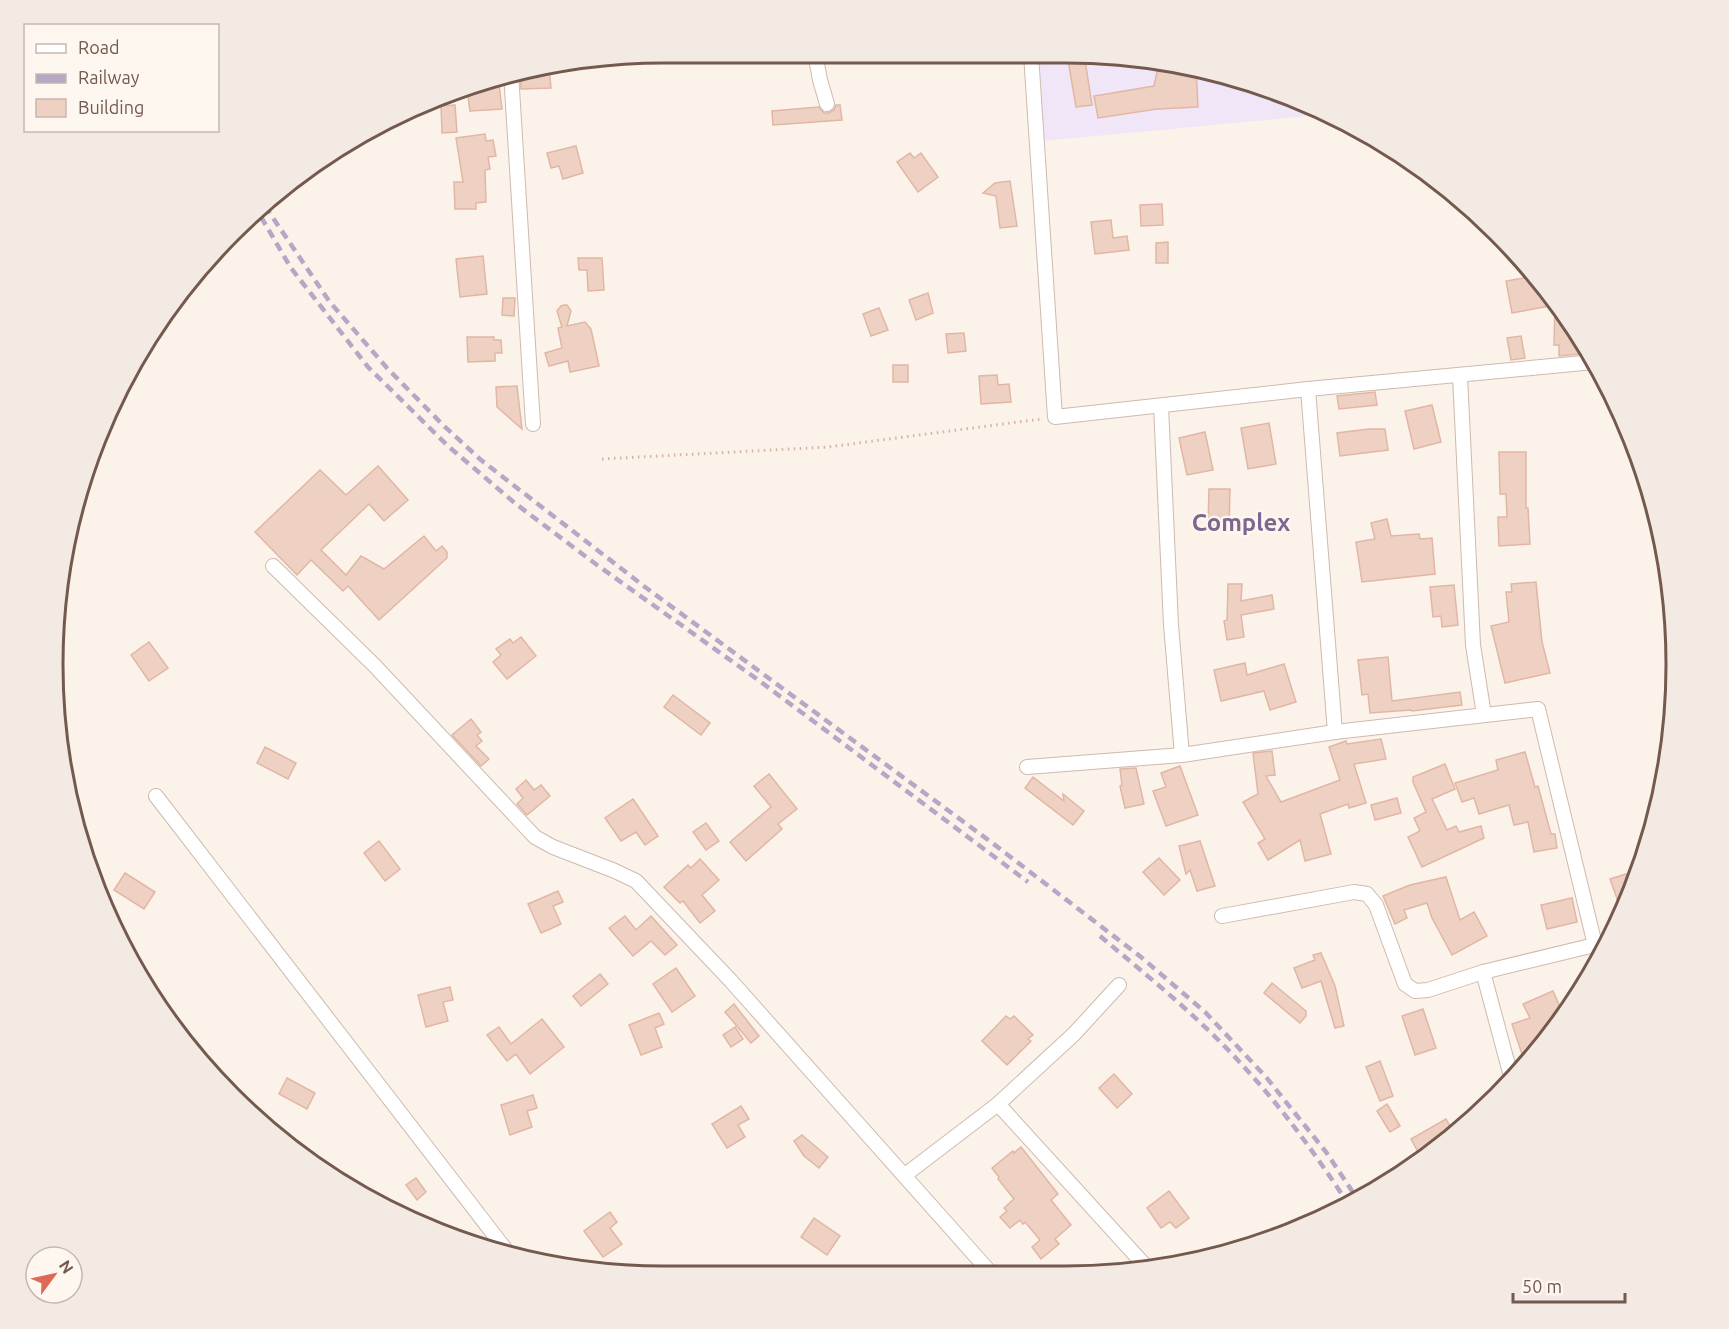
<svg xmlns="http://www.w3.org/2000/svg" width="1729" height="1329" viewBox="0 0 1729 1329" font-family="Ubuntu,sans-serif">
<rect width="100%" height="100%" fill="#fbf3e9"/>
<!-- education -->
<path fill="#f0e6f8" d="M1036,54H1104L1223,73L1331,114L1042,141Z"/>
<!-- building -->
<g fill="#efd1c3" stroke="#e1b6a4" stroke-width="1.5">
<path d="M1067,54H1084L1092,105L1076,107Z"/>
<path d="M1159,63L1196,69L1198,107L1157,109L1098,118L1094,96L1154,86Z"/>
<path d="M549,68L551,88L521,89L520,72Z"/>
<path d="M498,77L502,109L470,111L467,89Z"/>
<path d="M455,105L457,132L442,133L441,106Z"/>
<path d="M836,105H840L842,120L773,125L772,111L819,107L824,113H829L834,110Z"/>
<path d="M485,134L486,141L493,140L496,156L488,157L490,169L485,170L486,202L476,203V209H455L454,182H463L456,138Z"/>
<path d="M576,146L583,173L563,179L559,166L551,168L547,153Z"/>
<path d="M910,153L914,158L921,153L938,177L918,192L897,162Z"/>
<path d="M1010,181L1017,226L1000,228L996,196L983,193L995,183Z"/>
<path d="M1162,204L1163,225L1141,226L1140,205Z"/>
<path d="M1111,220L1113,238L1127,236L1129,250L1095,254L1091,222Z"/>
<path d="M1168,242V263H1156V243Z"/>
<path d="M483,256L487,294L460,297L456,259Z"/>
<path d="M578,258H602L604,290L588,291L587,270H579Z"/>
<path d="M1534,276L1574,325L1589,353L1559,356V345H1554L1555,305L1512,313L1506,281Z"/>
<path d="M928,293L933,313L916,320L909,300Z"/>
<path d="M503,298H515L514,316L502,315Z"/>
<path d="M564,305H567L571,311L567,326L585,322L591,329L599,366L570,372L568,361L549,366L545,353L562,348L558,328L562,327L557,311L561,306Z"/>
<path d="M879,308L888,330L871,336L863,314Z"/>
<path d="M964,333L966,351L948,353L946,334Z"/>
<path d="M1521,336L1525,358L1511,360L1507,338Z"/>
<path d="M467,337H494V340H501L502,353H495V361L468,362Z"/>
<rect x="893" y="365" width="15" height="17"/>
<path d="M997,375L998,385L1009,384L1011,402L981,404L979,376Z"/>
<path d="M517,386L522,429L497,407L496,387Z"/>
<path d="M1375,392L1377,405L1339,409L1337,396Z"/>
<path d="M1432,405L1441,442L1414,449L1405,411Z"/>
<path d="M1269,423L1276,464L1248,469L1241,428Z"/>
<path d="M1369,429H1385L1388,450L1340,456L1337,433Z"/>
<path d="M1205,432L1213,470L1187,475L1179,438Z"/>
<path d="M1499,452H1526V508H1528L1530,544L1499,546L1498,517H1507L1506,494H1500Z"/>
<path d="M378,466L408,500L384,521L369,504L321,550L346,575L361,556L384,569L424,536L436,551L442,546L447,552V558L379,620L348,586L343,591L311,560L297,575L255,532L320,470L346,495Z"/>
<path d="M1209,489H1230L1229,528L1208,527Z"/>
<path d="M1387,519L1391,536L1419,534L1420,539L1432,538L1435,574L1362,582L1356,542L1375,539L1371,523Z"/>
<path d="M1536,582L1542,642L1550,673L1505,683L1491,626L1509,622L1506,592H1512L1511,584Z"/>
<path d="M1228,584H1242L1241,601L1272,595L1274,609L1241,615L1244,637L1227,640L1224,621L1227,620Z"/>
<path d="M1454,585L1458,625L1442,627L1441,616L1433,617L1430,587Z"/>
<path d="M521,637L536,656L507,679L493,662L501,655L496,649L510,639L513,643Z"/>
<path d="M149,642L168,668L149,681L131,655Z"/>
<path d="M1388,657L1392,701L1460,692L1462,705L1412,711L1411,710L1370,713L1368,694L1362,695L1358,660Z"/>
<path d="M1245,663L1247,675L1284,664L1296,702L1270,710L1264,691L1221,701L1214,670Z"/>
<path d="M673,695L710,723L701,735L664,707Z"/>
<path d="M471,719L481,732L477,735L482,741L476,746L489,759L481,766L452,735Z"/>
<path d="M1381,739L1386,759L1354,764L1366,803L1349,808L1348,804L1320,814L1331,854L1305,861L1300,840L1268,860L1258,843L1265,839L1243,802L1258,794L1253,753L1272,751L1275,775L1266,776L1281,802L1340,780L1329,747L1346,741L1347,744Z"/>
<path d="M265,747L296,763L288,779L257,763Z"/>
<path d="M1525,752L1535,787L1538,786L1551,834H1555L1557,848L1534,852L1528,822L1514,825L1509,805L1479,814L1474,798L1462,802L1455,783L1498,770L1496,760Z"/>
<path d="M1445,764L1455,789L1432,799L1447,830L1456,826L1459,832L1481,826L1484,838L1422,867L1408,837L1420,831L1414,818L1426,812L1413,782V777Z"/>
<path d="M1180,766L1198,815L1166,826L1153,791L1166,787L1161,773Z"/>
<path d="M1136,768L1144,804L1125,808L1120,786L1122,785L1120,769Z"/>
<path d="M769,774L797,809L778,824L782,829L746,861L730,842L771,807L754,786Z"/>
<path d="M1033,777L1064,801L1063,794L1084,811L1073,825L1025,788Z"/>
<path d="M526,780L534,790L541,785L550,796L527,815L517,804L523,798L516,789Z"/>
<path d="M1397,798L1401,813L1375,820L1371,805Z"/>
<path d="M633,799L658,836L645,845L636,832L621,841L605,818Z"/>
<path d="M706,823L719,841L706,850L693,832Z"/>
<path d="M379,841L400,869L385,881L364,853Z"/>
<path d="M1200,841L1215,886L1197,891L1190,870L1186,874L1179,846Z"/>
<path d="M1159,858L1180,880L1164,895L1143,872Z"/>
<path d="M700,859L719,880L702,895L715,911L700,923L683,901L680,903L664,887L688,865L691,868Z"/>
<path d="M1639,870L1629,901L1619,904L1610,879Z"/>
<path d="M125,873L155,892L144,909L114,890Z"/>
<path d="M1446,877L1460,920L1474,912L1487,936L1452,955L1432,918L1427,903L1404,910L1407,918L1395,924L1383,896L1410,885Z"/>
<path d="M558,891L563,902L553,906L561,924L541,933L528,904Z"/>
<path d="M1572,898L1577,922L1547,929L1541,905Z"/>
<path d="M625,916L636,930L651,916L677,945L665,955L651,941L633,956L609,928Z"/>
<path d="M1321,953L1335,986L1344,1026L1335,1028L1321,981L1302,988L1294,968L1315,960L1313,955Z"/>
<path d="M676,968L695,996L672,1012L653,984Z"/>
<path d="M600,974L608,984L581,1006L573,996Z"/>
<path d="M1272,983L1306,1011V1016L1300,1023L1264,993Z"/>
<path d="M450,987L453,1000L443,1002L448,1021L426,1027L418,995Z"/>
<path d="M1553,991L1564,1016L1525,1063L1512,1024L1530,1018L1523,1004Z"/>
<path d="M734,1004L759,1036L751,1043L725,1012Z"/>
<path d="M1423,1009L1436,1048L1415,1055L1402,1016Z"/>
<path d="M659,1013L664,1024L655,1028L662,1047L641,1055L629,1025Z"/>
<path d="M1006,1016L1010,1019L1014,1016L1033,1035L1028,1039L1031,1041L1007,1065L982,1041Z"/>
<path d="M542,1019L564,1047L530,1074L516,1054L507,1061L487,1035L499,1027L511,1044Z"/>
<path d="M735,1027L743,1039L731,1047L723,1035Z"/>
<path d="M1380,1061L1393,1096L1380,1101L1366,1067Z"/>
<path d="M1114,1074L1132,1094L1117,1108L1099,1088Z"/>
<path d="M287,1078L315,1093L307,1109L279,1094Z"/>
<path d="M533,1095L537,1108L527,1111L532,1127L510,1135L501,1105Z"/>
<path d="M1387,1104L1400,1126L1390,1132L1377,1111Z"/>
<path d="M741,1106L749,1119L738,1125L745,1137L727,1148L712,1124Z"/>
<path d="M1446,1119L1454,1133L1422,1159L1411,1139Z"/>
<path d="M802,1135L828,1157L819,1168L804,1156L794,1141Z"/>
<path d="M1021,1147L1058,1194L1051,1200L1071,1225L1055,1239L1059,1244L1041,1259L1032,1247L1040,1240L1025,1222L1023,1224L1020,1220L1010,1228L1000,1217L1007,1211L1004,1208L1014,1199L998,1179L999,1177L992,1168L1013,1151L1014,1153Z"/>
<path d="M416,1178L426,1192L417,1200L406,1185Z"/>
<path d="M1169,1191L1189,1218L1176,1228L1170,1222L1161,1228L1147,1208Z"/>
<path d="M610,1212L617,1222L610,1228L622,1244L603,1257L584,1231Z"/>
<path d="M814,1218L840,1236L827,1255L801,1237Z"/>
</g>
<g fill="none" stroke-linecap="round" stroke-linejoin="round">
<!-- minor casing -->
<g stroke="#cdbab0" stroke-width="16">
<g id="minor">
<path d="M815,53L820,80L827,104"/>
<path d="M1031,54L1055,417L1308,389L1594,362"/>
<path d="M511,73L533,424"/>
<path d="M1460,376L1473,645L1484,715"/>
<path d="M1308,389L1335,732"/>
<path d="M1161,406L1171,625L1182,755"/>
<path d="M273,566L375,666L535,837L553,847L615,871L636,881L731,981L989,1271"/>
<path d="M1027,767L1182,755L1335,732L1538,709L1595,945"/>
<path d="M156,796L509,1254"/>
<path d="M1222,916L1354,892L1367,894L1376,905L1405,984L1415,991L1428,990L1483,972L1607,942"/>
<path d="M1483,972L1512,1080"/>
<path d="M998,1104L1149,1270"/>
<path d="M905,1175L998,1104L1074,1034L1119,985"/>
</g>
</g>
<!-- path -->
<path stroke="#d4b4a5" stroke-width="3" stroke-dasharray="1.5 4.5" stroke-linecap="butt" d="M602,459L828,447L1041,419"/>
<!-- minor -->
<use href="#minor" stroke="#fff" stroke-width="14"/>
<!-- rail -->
<g stroke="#b5a7c5" stroke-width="4.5" stroke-dasharray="9 6" stroke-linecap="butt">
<path d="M265,206L329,301L387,368L443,425L481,460L645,587L991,842L1141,957L1205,1012L1266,1077L1326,1152L1356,1197"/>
<path d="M261,217L291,268L368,367L448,446L516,504L597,565L761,682L1028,882"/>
<path d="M1100,936C1150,978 1201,1019 1245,1068C1283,1109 1316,1155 1347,1202"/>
</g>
</g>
<g text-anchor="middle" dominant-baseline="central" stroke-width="4.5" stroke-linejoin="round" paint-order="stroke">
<!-- quarter labels -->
<g font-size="24" font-weight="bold" fill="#7e6690" stroke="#fef7f0">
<text x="1241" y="522">Complex</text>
</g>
</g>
<!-- crop -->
<path d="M0 0H1729V1329H0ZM664 63H1065A601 601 0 0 1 1666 664V665A601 601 0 0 1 1065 1266H664A601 601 0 0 1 63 665V664A601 601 0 0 1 664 63Z" fill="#f3eae3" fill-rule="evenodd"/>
<path fill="none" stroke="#74594e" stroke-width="3" d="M664 63H1065A601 601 0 0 1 1666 664V665A601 601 0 0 1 1065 1266H664A601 601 0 0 1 63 665V664A601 601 0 0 1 664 63Z"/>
<!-- legend -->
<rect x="24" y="24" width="195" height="108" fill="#fef7f0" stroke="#c7b8af" stroke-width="1.5"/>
<rect x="36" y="44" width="30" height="9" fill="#ffffff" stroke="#c7b8af" stroke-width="1.5"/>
<text x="78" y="54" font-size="18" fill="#74594e">Road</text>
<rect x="36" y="74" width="30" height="9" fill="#b5a7c5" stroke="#c7b8af" stroke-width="1.5"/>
<text x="78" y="84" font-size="18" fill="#74594e">Railway</text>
<rect x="36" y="99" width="30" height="18" fill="#efd1c3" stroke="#c7b8af" stroke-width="1.5"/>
<text x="78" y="114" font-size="18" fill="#74594e">Building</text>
<!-- north arrow -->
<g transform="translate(54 1275) rotate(57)"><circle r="28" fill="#fef7f0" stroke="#c7b8af" stroke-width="1.5"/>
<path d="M0-4.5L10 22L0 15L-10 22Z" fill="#dd6a57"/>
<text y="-9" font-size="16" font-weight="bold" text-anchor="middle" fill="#74594e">N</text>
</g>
<!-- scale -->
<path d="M1513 1293v9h112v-9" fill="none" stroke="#74594e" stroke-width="3"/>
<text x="1522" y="1293" font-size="18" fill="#74594e" stroke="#fef7f0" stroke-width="4.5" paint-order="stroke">50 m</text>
</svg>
